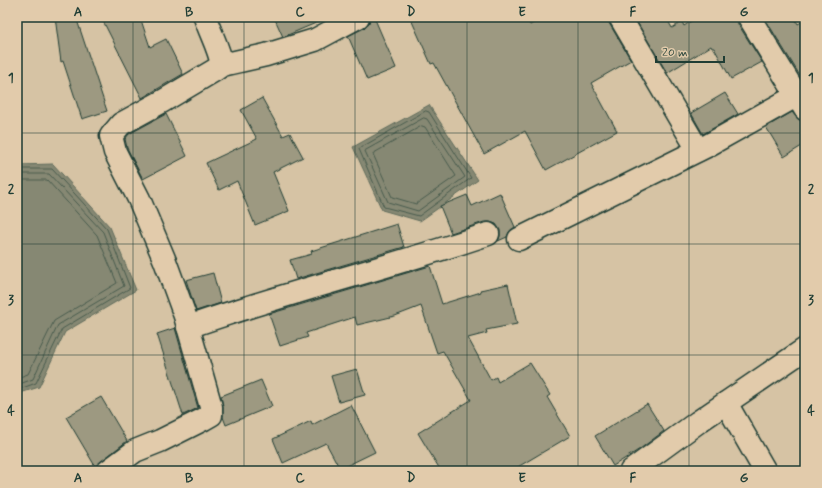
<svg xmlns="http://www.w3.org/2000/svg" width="822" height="488" viewBox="0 0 822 488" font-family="Mynerve,sans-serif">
<rect width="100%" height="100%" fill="#d6c3a4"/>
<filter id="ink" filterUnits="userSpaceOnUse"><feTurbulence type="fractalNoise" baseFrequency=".025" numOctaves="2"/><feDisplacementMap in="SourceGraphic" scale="8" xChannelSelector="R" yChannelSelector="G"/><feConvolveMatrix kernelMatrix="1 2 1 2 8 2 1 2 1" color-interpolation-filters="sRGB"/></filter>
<g filter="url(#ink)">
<!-- water -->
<g fill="#868873" stroke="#5d6a5a">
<path d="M429,105L478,180L420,221L382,210L353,147Z"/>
<path d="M53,164L110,227L136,290L65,332L39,387L17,394V165Z"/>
</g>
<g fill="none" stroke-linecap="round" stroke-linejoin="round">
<!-- shore -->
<g stroke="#485b4d" stroke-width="1">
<path d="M426,111L429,112L471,178L419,216L384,207L359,149Z"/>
<path d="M424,118L427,119L465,177L418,211L388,202L365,151Z"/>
<path d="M422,126L425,127L456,176L416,204L392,197L373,154Z"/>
<path d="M17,169H52L107,229L130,288L62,329L36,383L17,390"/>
<path d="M17,174H49L103,232L124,286L58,325L33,379L17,385"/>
<path d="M17,180H47L97,235L117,283L54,321L28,374L17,378"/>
</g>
</g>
<!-- building -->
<g fill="#9d9981" stroke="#1f3d34">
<path d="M55,17H76L107,111L82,119L63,61L61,62Z"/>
<path d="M101,17H140L150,47L166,39L183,74L142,98Z"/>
<path d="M274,17H330L283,37Z"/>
<path d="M370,17H374L396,68L367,80L348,36L364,28L369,23Z"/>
<path d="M410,17H526L530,25L544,17H608L609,23L631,60L591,83L617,131L546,170L525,131L484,154L434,63L431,64Z"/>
<path d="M634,17H666L672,28L682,22L684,26L697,17H737L738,24L762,62L731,79L714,48H712L711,46L667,73Z"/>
<path d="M764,17H794L798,24L805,20V79H802Z"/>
<path d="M725,93L738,114L703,134L691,113Z"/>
<path d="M262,98L283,136L290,133L303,157L273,172L289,211L255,225L237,181L219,190L206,163L257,139L241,110Z"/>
<path d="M792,112L799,120L803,121L805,124V144L784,157L766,127Z"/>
<path d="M166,114L187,156L143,179L127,148L125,139L129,134Z"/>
<path d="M500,193L515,227L509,232L507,237L498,241L500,236V230L496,224L490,222H484L451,233L440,206L467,195L472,206Z"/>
<path d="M397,224L404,247L296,279L290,260L312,254L311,251Z"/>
<path d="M430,266L442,304L481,292L480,290L508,284L517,324L486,330L487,333L468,338L491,380L496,377L498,382L530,363L550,395L547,397L570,436L511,471H441L418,433L471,400L443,351L437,353L421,306L395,316L357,325L355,317L306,333L308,337L280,346L269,314Z"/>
<path d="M213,273L221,303L196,311L186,280Z"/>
<path d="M175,328L198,408L183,415L157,334Z"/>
<path d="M357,369L365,395L339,402L331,376Z"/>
<path d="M261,380L272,406L226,425L223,417V407L221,396Z"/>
<path d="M101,397L127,441L95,466L66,417Z"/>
<path d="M647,404L664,431L640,449L613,466L595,436Z"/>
<path d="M351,405L375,452L340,469L326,443L283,463L273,439L311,421L312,425Z"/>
</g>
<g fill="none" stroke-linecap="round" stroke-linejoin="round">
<!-- minor casing -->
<g stroke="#1f3d34" stroke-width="25">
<g id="minor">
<path d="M205,17C210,33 219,48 222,65"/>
<path d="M620,17L698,150"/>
<path d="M749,17L805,109"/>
<path d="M519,239L705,147L805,91"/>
<path d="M188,327C287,292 388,268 488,234"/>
<path d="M726,403L765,471"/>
<path d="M108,471L135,451L160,441L204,419L211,415V407L185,316L165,261L139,199L115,152L111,136L121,124L163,101L215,70L222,65L266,55L315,40L358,17"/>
<path d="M631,471L698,422L805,349"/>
</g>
</g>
<!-- minor -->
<use href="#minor" stroke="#e2cbab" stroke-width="22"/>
</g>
</g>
<!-- grid -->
<path fill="none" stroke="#1f3d34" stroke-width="1" stroke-opacity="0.55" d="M133,17V471M244,17V471M355,17V471M467,17V471M578,17V471M689,17V471M17,133H805M17,244H805M17,355H805"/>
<!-- margin -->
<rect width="822" height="488" fill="none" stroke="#e2cbab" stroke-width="44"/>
<!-- scale -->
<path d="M656 56v6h68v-6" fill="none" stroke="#1f3d34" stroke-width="2"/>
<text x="662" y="56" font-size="12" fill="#1f3d34" stroke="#e2cbab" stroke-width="3" paint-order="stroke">20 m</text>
<rect x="22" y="22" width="778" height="444" fill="none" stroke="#1f3d34" stroke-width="1.5"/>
<g font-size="13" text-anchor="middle" font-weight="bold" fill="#1f3d34">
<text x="78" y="16">A</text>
<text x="189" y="16">B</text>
<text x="300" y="16">C</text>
<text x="411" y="16">D</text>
<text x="522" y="16">E</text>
<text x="633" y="16">F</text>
<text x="744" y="16">G</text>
<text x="11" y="82">1</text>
<text x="811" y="82">1</text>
<text x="11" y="193">2</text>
<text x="811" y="193">2</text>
<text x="11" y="304">3</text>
<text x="811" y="304">3</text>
<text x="11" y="415">4</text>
<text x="811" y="415">4</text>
<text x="78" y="482">A</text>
<text x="189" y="482">B</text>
<text x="300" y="482">C</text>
<text x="411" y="482">D</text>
<text x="522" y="482">E</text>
<text x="633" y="482">F</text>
<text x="744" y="482">G</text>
</g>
</svg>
